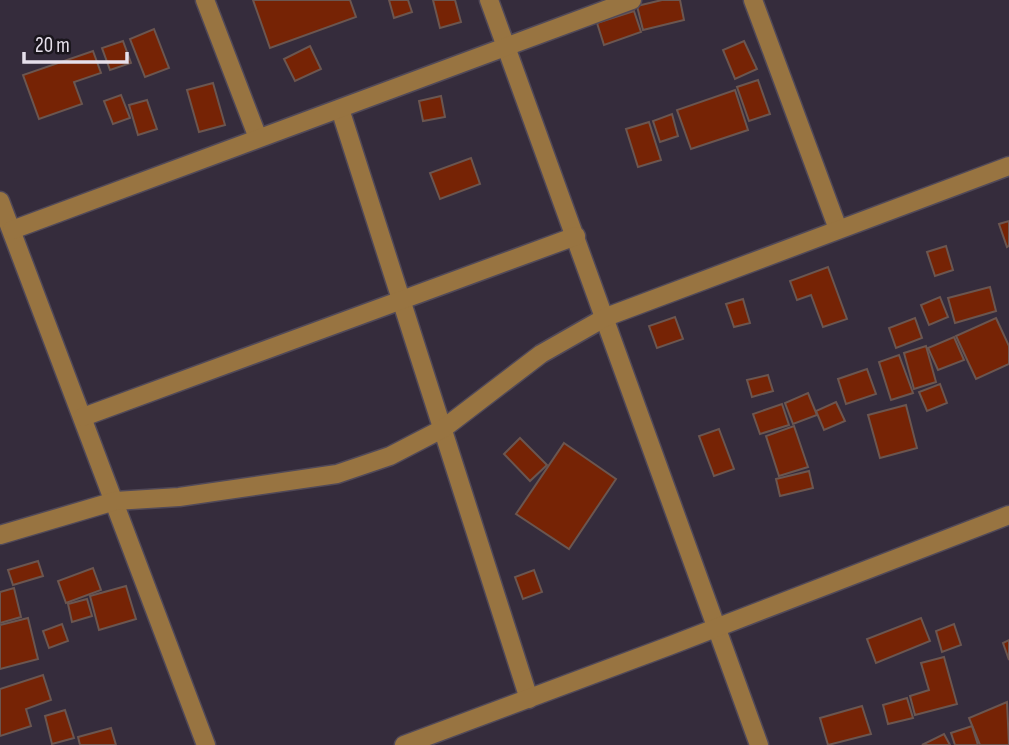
<svg xmlns="http://www.w3.org/2000/svg" width="1009" height="745" viewBox="0 0 1009 745" font-family="'Sofia Sans Condensed',sans-serif">
<rect width="100%" height="100%" fill="#352c3c"/>
<!-- building -->
<g fill="#762305" stroke="#6b5650" stroke-width="2">
<path d="M253,0H350L356,17L270,48Z"/>
<path d="M389,0H408L412,12L394,18Z"/>
<path d="M433,0H455L461,22L440,28Z"/>
<path d="M662,0H680L684,20L643,30L637,6Z"/>
<path d="M634,11L641,32L604,45L597,23Z"/>
<path d="M154,29L169,68L145,77L130,39Z"/>
<path d="M123,41L131,63L110,70L102,48Z"/>
<path d="M744,41L757,69L735,79L723,50Z"/>
<path d="M310,46L321,69L295,81L284,59Z"/>
<path d="M93,51L101,73L74,82L82,104L39,119L23,75Z"/>
<path d="M758,80L770,114L749,121L737,87Z"/>
<path d="M213,83L225,125L199,132L187,90Z"/>
<path d="M735,90L748,130L691,149L677,110Z"/>
<path d="M121,95L130,118L113,124L104,101Z"/>
<path d="M441,96L445,117L423,121L419,101Z"/>
<path d="M147,100L157,129L138,135L129,105Z"/>
<path d="M672,114L678,136L660,142L653,121Z"/>
<path d="M649,122L661,160L638,167L626,129Z"/>
<path d="M471,158L480,184L440,199L430,173Z"/>
<path d="M1009,221V246L1007,247L999,224Z"/>
<path d="M946,246L953,270L935,276L927,252Z"/>
<path d="M828,267L847,319L823,327L811,295L797,300L790,281Z"/>
<path d="M990,287L996,311L955,323L948,298Z"/>
<path d="M940,297L948,317L929,325L921,305Z"/>
<path d="M743,299L750,323L734,327L726,304Z"/>
<path d="M675,317L683,339L657,348L649,326Z"/>
<path d="M915,318L922,338L896,348L889,328Z"/>
<path d="M996,318L1009,346V364L976,379L956,336Z"/>
<path d="M954,337L964,360L938,370L928,348Z"/>
<path d="M926,346L936,382L914,389L904,353Z"/>
<path d="M899,355L913,393L891,400L879,362Z"/>
<path d="M867,369L876,394L846,404L838,379Z"/>
<path d="M768,375L773,391L752,397L747,380Z"/>
<path d="M940,384L947,403L927,411L919,392Z"/>
<path d="M808,393L817,415L793,424L785,403Z"/>
<path d="M836,402L845,421L824,430L816,411Z"/>
<path d="M782,404L789,425L760,434L753,414Z"/>
<path d="M906,405L917,448L880,458L868,415Z"/>
<path d="M794,426L808,467L779,476L766,436Z"/>
<path d="M719,429L734,469L714,476L699,436Z"/>
<path d="M520,438L547,465L530,481L504,454Z"/>
<path d="M564,443L616,479L569,549L516,514Z"/>
<path d="M809,471L813,488L780,496L776,479Z"/>
<path d="M38,561L43,576L13,585L8,570Z"/>
<path d="M93,568L101,590L66,603L58,581Z"/>
<path d="M534,570L542,592L523,599L515,577Z"/>
<path d="M126,586L136,619L99,630L90,596Z"/>
<path d="M14,588L21,617L0,623V592Z"/>
<path d="M87,599L92,616L72,622L68,604Z"/>
<path d="M28,618L38,659L0,669V625Z"/>
<path d="M921,618L930,641L876,663L867,639Z"/>
<path d="M62,624L68,641L49,648L43,631Z"/>
<path d="M954,624L961,645L942,652L936,631Z"/>
<path d="M1009,640V660L1003,643Z"/>
<path d="M944,657L957,704L915,715L910,696L929,690L921,663Z"/>
<path d="M43,675L51,700L26,709L31,726L0,736V689Z"/>
<path d="M907,698L913,718L888,724L883,705Z"/>
<path d="M1007,702L1009,745H980L969,718Z"/>
<path d="M862,706L871,734L828,745L820,718Z"/>
<path d="M65,710L74,738L52,744L45,716Z"/>
<path d="M972,726L978,745H955L951,733Z"/>
<path d="M111,728L116,745H80L78,737Z"/>
<path d="M944,734L950,745H922Z"/>
</g>
<g fill="none" stroke-linecap="round" stroke-linejoin="round">
<!-- minor casing -->
<g stroke="#514958" stroke-width="21">
<g id="minor">
<path d="M205,0L258,138"/>
<path d="M489,0L759,745"/>
<path d="M753,0L838,229"/>
<path d="M340,109L529,699"/>
<path d="M0,201L206,745"/>
<path d="M12,230L632,0"/>
<path d="M83,417L576,236"/>
<path d="M0,535L115,501L179,497L337,474L390,456L444,428L541,354L606,317L1009,166"/>
<path d="M404,745L669,646L1009,515"/>
</g>
</g>
<!-- minor -->
<use href="#minor" stroke="#987441" stroke-width="18"/>
</g>
<!-- scale -->
<path d="M24 52v10h103v-10" fill="none" stroke="#e6e0eb" stroke-width="3.5"/>
<text x="35" y="52" font-size="21" fill="#e6e0eb" stroke="#1a161d" stroke-width="5" paint-order="stroke">20 m</text>
</svg>
